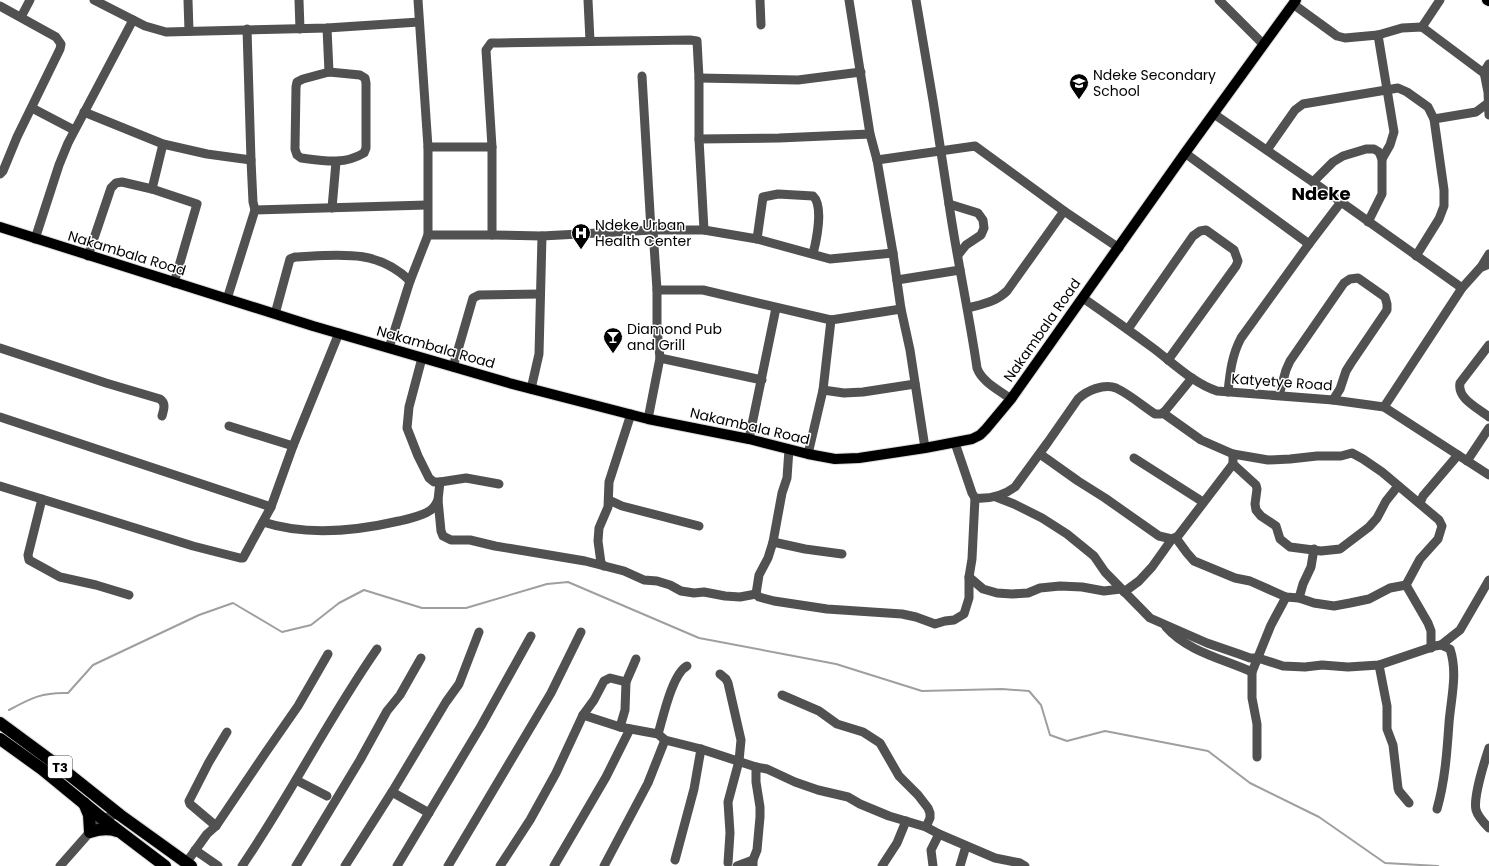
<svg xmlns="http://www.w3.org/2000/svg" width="1489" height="866" viewBox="0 0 1489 866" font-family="Poppins,sans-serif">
<rect width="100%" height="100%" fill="#fff"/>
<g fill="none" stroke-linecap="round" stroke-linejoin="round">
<!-- stream -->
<path stroke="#9f9f9f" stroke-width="2" d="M9,710C31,698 43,692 68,693L93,665L199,615L233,603L282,632L311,625L339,603L364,590L422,608H466L547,584L568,582L699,638L836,664L922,691L1002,689L1029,691L1041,705L1050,735L1067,741L1105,731L1208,751L1250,783L1319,817L1385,863L1438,866"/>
<!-- major casing -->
<g stroke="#dbdbdb" stroke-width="12">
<g id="major">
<path d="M1487,0L1489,1"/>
<path d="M0,227L313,326L509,383L648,419L749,439L808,454L835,459L859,458L925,448L972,439L980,435L986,429L1011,399L1185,153L1296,0"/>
</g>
</g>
<!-- highway casing -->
<g stroke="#dbdbdb" stroke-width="14">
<g id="highway">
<path d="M0,723L61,768L120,815L191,866"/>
<path d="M0,739L42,769L103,819L165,866"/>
<path d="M84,803L89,815L90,832C100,829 108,828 117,831"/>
</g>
</g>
<!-- minor -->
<g stroke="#515151" stroke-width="9">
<path d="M94,0L145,26L166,32L327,28L419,22"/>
<path d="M188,0L189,31"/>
<path d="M299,0L300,29"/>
<path d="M588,0L590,41"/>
<path d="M760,0L761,25"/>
<path d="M849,0L870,134L877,160L893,253L901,309L910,350L925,448"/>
<path d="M916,0C928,68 939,136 949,204C957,259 969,313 977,368C982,382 999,390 1011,399"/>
<path d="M1219,0L1263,44"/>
<path d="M1293,4L1337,36L1345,38L1378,35L1402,28L1422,27L1489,77"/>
<path d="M0,6L56,37L61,44L60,49L17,137L3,171L0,174"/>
<path d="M21,17L30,0"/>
<path d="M1422,27L1440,0"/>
<path d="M327,28L329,72"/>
<path d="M247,29L251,160L253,202L255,210"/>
<path d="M1378,35L1394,132L1390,145L1382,159"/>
<path d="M1489,64L1484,72L1488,92L1489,115"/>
<path d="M329,72L360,75L365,78L366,83V148L364,153C344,165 324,161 301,158L297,155L295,149L296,87L297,82L303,79Z"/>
<path d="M642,76L651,230"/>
<path d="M699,78L798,80L861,72"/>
<path d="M32,108L74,130"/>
<path d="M84,112L163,144L207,154L251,160"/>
<path d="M1214,114L1313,182L1462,288"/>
<path d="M1434,119L1476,112L1488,103"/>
<path d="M699,139L779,138L870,134"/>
<path d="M428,147H492"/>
<path d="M1267,150L1295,110L1303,104L1398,88L1407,92L1428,107L1434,119L1444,190V206L1439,219L1416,256"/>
<path d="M1185,153L1309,244"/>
<path d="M877,160L975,146L1064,211L1119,248"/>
<path d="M1313,182L1333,162L1343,156L1366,149H1374L1379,152L1382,159V194L1368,222"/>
<path d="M152,189L197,204L174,283"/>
<path d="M949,204L978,213L983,220L984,228L981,235L966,245L958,255"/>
<path d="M332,208L336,162"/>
<path d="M428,235H492V147L486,50L491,43H499L690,40L697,41L699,78V139L704,230"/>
<path d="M492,235L542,236L653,230H704L757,239L830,259L893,253"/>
<path d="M35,239L59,165L68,143L133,20"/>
<path d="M757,239L763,197L778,194L813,196C824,206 816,242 813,254"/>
<path d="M88,256L111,188L116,183L122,182L152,189L163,144"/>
<path d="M1481,267L1489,254"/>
<path d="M897,280L960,270"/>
<path d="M657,290H703L831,320"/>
<path d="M1083,298C1106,314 1130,331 1153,348C1173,363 1193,383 1217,391L1333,400L1384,407L1489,475"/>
<path d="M227,299L255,210L427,205"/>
<path d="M968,308C982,304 996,302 1007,291L1064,211"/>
<path d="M275,314L290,259L295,257C337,255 377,248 410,281"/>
<path d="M1128,329L1193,236L1200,231L1206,230L1234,250L1238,261L1236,266L1168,360"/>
<path d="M1489,345L1460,383C1457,399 1478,408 1489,417"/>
<path d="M0,348L106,383L160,399C166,403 164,409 162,416"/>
<path d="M389,348L410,281L428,235V147L418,0"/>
<path d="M422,358L409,407L407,428L418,456L429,478L434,482H440L466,478L499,484"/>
<path d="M660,358L762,380"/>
<path d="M453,367L473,298L479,295L540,294"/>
<path d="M531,389L539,354L542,236"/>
<path d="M823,390L844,393L863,392L915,384"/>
<path d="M1228,392C1230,372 1232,355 1241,338L1309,244L1341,202"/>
<path d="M1279,395L1286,370L1290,361L1344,283L1350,279L1358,278L1385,297L1387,304V310L1351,363L1346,371L1340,389L1333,400"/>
<path d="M1384,407L1462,288L1480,268L1489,264"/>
<path d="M1163,413L1201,440L1233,454L1268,460L1290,459L1317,456H1341L1352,453L1363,459L1382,472L1439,520L1442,526L1438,539L1420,559L1406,585"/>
<path d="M0,417L271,507"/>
<path d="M648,419L660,358L657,329V290L653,230"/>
<path d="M229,426L293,446"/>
<path d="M749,439L776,308"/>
<path d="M955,443L972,493L975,498C989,499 1003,496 1015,487L1048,442L1078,399C1086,391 1104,383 1116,388C1129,394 1143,406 1155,414H1161L1165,411L1192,378"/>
<path d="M808,454L823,390L831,320L901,309"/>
<path d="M1040,454L1078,481L1105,498L1159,536L1172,539"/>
<path d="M1233,454V464L1256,485L1257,489L1255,504L1256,510L1261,516L1276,526L1280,539L1290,547L1321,551L1340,549L1369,527L1377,518L1386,501L1398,486"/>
<path d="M1134,458L1203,502"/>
<path d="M1467,461L1489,428"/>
<path d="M440,482L438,500L441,531L443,536L451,540H470L495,546L585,561L624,571L644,580L657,581L670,585L681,591L694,593L704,592L725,596L740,597L756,594L759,597L774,601L827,609L902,614L916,617L935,624L945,621L954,620L964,614L969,598V577"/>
<path d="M0,486L193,546L240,558H243L271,507L293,446L339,333"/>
<path d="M996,497L1014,504L1042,518L1067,534L1094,556L1105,572L1150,618L1207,643L1239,654L1250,658H1258L1283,666L1305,667L1322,665L1348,667L1379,665L1435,646L1441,645L1450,649C1458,673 1451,698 1449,723C1447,752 1445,781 1437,809"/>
<path d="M975,498L972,559L969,577L983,589L997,593L1012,594L1028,593L1040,588L1060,586L1082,587L1104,591L1121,589"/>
<path d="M42,499L28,555L29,560L60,577L96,585L129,595"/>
<path d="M609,500L622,506L699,526"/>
<path d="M1420,503L1423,496L1458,455"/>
<path d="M263,522C306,536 356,531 399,521C408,519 427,515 433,508C435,506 437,502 438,500"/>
<path d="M1176,538L1187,553L1194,561L1235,578L1250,581L1286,597L1299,598L1314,603L1334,606L1350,603L1369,599L1390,588L1406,585"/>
<path d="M773,542L805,549L842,554"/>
<path d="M604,566L601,563L598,541L599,528L608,507L609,482L631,414"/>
<path d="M1406,585L1428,623L1431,631V648"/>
<path d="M1124,592L1139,581L1152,567L1172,539L1178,536L1233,464"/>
<path d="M756,594L759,575L768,558L773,542L782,493L787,478L789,449"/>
<path d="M1299,598L1303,584L1311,567L1314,549"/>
<path d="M1166,627C1188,652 1224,659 1252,672"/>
<path d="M1441,645L1460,630L1489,580"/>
<path d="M1379,665L1387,706V729L1393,745L1398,788L1399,791L1409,803"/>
<path d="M720,674L726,679L728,683L741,740L739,761L728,802L730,833L728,863"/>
<path d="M782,695L819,711L837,724L863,732L880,743L899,776L918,795L928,808L930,813V818L926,827"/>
<path d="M583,715L620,727L658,734L665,740L701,749L756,767L767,769L795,782L818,790L848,797L860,804L889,816L926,827L939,834L995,858L1020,863L1025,866"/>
<path d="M620,727L625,710L626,682L636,659"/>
<path d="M658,734C663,718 672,674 687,666"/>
<path d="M1489,748C1485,760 1473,798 1476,810C1478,817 1484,823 1489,828"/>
<path d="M1257,757V724L1252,698V672L1271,625L1286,597"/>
<path d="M296,780L327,796"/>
<path d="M392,792L429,813"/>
<path d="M216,826L190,804L189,801L209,762L227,732"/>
<path d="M195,850L218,866"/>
<path d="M675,860L694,789L701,749"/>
<path d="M186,863L207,834L216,826L266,752L298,706L328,654"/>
<path d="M60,866L90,832L103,819L118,813"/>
<path d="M242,866C290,796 328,719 377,649"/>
<path d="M296,866L360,760L387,711L400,695L421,658"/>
<path d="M345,866L392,792L446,702L459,684L479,632"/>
<path d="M397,866L481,726L531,636"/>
<path d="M448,866L551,693L581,632"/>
<path d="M500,866L530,820L556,773L583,715L594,700L604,681L610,678L626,682"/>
<path d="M554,866L606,777L630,729"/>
<path d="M604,866L648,783L665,740"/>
<path d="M737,866L753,860"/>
<path d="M753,866V860L757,850L760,817V807L756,782V767"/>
<path d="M882,866L897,843L906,821"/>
<path d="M933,866L931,850L939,834"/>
<path d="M960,866L966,846"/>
</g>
<!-- major -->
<use href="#major" stroke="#000" stroke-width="10"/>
<!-- highway -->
<use href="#highway" stroke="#000" stroke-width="12"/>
</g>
<!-- icons -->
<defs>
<g id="school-pin" transform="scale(1)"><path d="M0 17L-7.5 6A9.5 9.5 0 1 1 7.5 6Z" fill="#000" stroke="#fff"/><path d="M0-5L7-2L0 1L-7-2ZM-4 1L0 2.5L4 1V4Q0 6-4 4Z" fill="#fff"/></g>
<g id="hospital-pin" transform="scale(1)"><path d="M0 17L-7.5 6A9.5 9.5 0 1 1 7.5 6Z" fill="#000" stroke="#fff"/><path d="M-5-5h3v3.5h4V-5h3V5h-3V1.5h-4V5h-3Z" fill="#fff"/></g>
<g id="bar-pin" transform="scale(1)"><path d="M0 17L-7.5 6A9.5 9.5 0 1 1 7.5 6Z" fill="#000" stroke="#fff"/><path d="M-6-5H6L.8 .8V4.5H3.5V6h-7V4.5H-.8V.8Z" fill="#fff"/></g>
</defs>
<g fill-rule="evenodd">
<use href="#school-pin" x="1079" y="83"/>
<use href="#hospital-pin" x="581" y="233"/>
<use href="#bar-pin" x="613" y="337"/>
</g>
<g text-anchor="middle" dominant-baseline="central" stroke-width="3" stroke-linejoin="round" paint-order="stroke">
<!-- shield labels -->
<rect fill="#fff" stroke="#4c4c4c" stroke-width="1" x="48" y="756" width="24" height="22" rx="3"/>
<g font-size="13" font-weight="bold" fill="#000">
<text x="60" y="767">T3</text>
</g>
<!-- poi labels -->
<g font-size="14" fill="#000" stroke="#fff" text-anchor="start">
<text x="1093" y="75">Ndeke Secondary<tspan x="1093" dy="16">School</tspan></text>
<text x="595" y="225">Ndeke Urban<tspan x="595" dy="16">Health Center</tspan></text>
<text x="627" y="329">Diamond Pub<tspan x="627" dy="16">and Grill</tspan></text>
</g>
<!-- street labels -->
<g font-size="14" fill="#000" stroke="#fff">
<text transform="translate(127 253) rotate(17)">Nakambala Road</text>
<text transform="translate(1042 330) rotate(-55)">Nakambala Road</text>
<text transform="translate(436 347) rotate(16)">Nakambala Road</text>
<text transform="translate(1282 382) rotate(4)">Katyetye Road</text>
<text transform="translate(750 426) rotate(13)">Nakambala Road</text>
</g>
<!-- district labels -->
<g font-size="18" font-weight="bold" fill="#000" stroke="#fff">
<text x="1321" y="193">Ndeke</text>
</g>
</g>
</svg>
